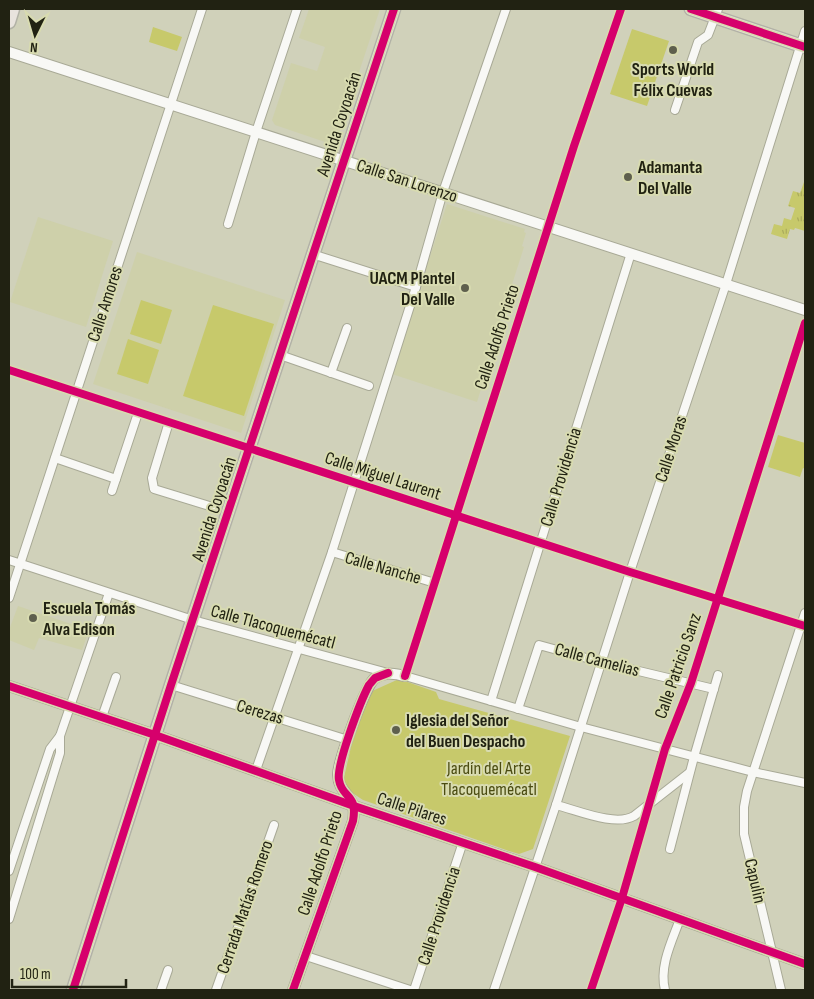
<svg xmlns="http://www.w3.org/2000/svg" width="814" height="999" viewBox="0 0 814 999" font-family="'Sofia Sans Condensed',sans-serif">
<defs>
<pattern id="grass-tufts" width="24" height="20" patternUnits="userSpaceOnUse" patternTransform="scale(1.25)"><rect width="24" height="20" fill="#c7c96b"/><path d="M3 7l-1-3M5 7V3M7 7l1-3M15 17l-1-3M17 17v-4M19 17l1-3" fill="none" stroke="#abac5c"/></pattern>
</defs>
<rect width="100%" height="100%" fill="#d0d1ba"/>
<!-- built -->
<g fill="#ced0aa">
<path d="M309,9H380L336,141L331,144L275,125L272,120L291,63L317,71L325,47L299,38Z"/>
<path d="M447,204L525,229L524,232L526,233L522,246L524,247L483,375L485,376L477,402L392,374Z"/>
<path d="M38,217L113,241L86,327L10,302Z"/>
<path d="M137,252L285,300L241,433L93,384Z"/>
<path d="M18,606L89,630L82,650L39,638L34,650L9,640V630Z"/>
</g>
<!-- grass -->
<path fill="url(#grass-tufts)" d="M804,182H805V231L795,228L794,230L790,229L787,239L771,234L774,224L782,226L784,218L791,220L795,208L788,206L793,191L800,193Z"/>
<!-- green -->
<g fill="#c7c96b">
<path d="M153,27L182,37L177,51L149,42Z"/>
<path d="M632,29L669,41L647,106L610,94Z"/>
<path d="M141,300L172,310L161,344L130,334Z"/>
<path d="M213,305L274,324L244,416L183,396Z"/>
<path d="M128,339L159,350L148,384L117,374Z"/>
<path d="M778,435L805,443V469L803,468L800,477L768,467Z"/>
<path d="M399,679L436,692L439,699L570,736L533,849L519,854L509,851L363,800L342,786L351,747L370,692Z"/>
</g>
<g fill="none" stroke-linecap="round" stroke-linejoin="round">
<!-- minor casing -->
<g stroke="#a8a996" stroke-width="10">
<g id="minor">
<path d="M621,9L574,146L405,676L581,727L753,772L805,783"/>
<path d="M675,110L698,42L708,35L718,9"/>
<path d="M228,224L256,132L297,9"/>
<path d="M312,254L416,287"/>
<path d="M280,355L369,386"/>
<path d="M9,370L630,572L805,626"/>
<path d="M331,373L347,328"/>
<path d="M169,422L152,478L154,489L216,508"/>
<path d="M55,458L116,479"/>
<path d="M112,491L138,413"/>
<path d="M332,552L435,583"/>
<path d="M9,560L193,620L388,673"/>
<path d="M9,598L202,9"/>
<path d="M171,685L348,740"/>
<path d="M491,701L631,253"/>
<path d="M518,709L539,645L601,662L714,689"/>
<path d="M102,717L116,677"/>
<path d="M256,770L332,552L416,287L443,192L506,9"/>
<path d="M556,805C577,810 615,827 634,816L689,773"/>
<path d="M670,849L694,757L718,675"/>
<path d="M9,871L50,749L60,736L109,593"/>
<path d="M9,919L60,753V736"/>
<path d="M306,956L410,990"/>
<path d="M161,990L168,970"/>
<path d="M216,990L274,825"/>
<path d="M414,990L463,842"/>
<path d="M494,990L556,805L630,572L726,284L805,31"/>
<path d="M591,990L622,898L665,749L691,683L805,323"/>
<path d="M665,990C659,966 672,941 680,919"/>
<path d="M781,990L744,834V807L747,791L805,613"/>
</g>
</g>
<!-- tertiary casing -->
<g stroke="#a8a996" stroke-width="12">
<g id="tertiary">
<path d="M9,52L805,310"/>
<path d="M9,686L155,735L354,806L535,867L805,964"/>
<path d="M293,990L353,821C358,793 339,797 338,775C338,762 365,685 375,678C385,671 394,674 405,676"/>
</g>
</g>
<!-- primary casing -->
<g stroke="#b2b2a6" stroke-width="15">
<g id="primary">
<path d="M691,9L805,47"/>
<path d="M9,22L13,9"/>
<path d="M73,990L171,685L394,9"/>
</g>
</g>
<!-- minor -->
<use href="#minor" stroke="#f8f8f5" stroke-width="8"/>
<!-- tertiary -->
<use href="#tertiary" stroke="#f8f8f5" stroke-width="10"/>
<!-- primary -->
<use href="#primary" stroke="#e8e3dd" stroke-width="12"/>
<!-- cycleway casing -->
<g stroke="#d8dbb0" stroke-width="11">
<g id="cycleway">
<path d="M691,9L805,47"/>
<path d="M9,370L630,572L805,626"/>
<path d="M405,676L574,146L621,9"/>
<path d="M9,686L155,735L354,806L535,867L805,964"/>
<path d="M73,990L171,685L394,9"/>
<path d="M293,990L353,821C358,793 342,799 339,780C336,765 361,700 369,685L375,678L388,673"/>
<path d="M591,990L622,898L665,749L691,683L805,323"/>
</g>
</g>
<!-- cycleway -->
<use href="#cycleway" stroke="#d6006c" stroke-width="8"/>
</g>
<!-- markers -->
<g fill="#5e5f4d" stroke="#d8dbb0" stroke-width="2">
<circle cx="673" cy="50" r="5"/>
<circle cx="628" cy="177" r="5"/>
<circle cx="465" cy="288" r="5"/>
<circle cx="33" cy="618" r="5"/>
<circle cx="396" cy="730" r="5"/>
</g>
<g text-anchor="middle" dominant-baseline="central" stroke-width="4" stroke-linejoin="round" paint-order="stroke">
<!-- poi labels -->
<g font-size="18" font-weight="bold" fill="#212212" stroke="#d8dbb0" text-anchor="start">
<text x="673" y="69" text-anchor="middle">Sports World<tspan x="673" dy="21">Félix Cuevas</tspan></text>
<text x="638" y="167">Adamanta<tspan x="638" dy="21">Del Valle</tspan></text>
<text x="455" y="278" text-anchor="end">UACM Plantel<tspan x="455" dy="21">Del Valle</tspan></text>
<text x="43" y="608">Escuela Tomás<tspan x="43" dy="21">Alva Edison</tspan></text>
<text x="406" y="720">Iglesia del Señor<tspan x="406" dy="21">del Buen Despacho</tspan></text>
</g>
<!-- street labels -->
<g font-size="18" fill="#212212" stroke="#d8dbb0">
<text transform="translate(339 124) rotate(-72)">Avenida Coyoacán</text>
<text transform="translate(407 181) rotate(18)">Calle San Lorenzo</text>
<text transform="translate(105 304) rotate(-72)">Calle Amores</text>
<text transform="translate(497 337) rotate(-72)">Calle Adolfo Prieto</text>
<text transform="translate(671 449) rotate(-72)">Calle Moras</text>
<text transform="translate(383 476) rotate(18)">Calle Miguel Laurent</text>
<text transform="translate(561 477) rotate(-73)">Calle Providencia</text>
<text transform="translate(214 509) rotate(-72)">Avenida Coyoacán</text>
<text transform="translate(383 568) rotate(16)">Calle Nanche</text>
<text transform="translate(273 627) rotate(15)">Calle Tlacoquemécatl</text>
<text transform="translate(597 660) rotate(15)">Calle Camelias</text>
<text transform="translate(678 666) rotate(-71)">Calle Patricio Sanz</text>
<text transform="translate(260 712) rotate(17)">Cerezas</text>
<text transform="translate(412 809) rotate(18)">Calle Pilares</text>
<text transform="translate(320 863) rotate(-72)">Calle Adolfo Prieto</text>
<text transform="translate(755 881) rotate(77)">Capulin</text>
<text transform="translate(245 907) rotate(-71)">Cerrada Matías Romero</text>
<text transform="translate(439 916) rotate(-72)">Calle Providencia</text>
</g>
<!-- park labels -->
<g font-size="18" fill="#4b4c12" stroke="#d8dbb0">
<text x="489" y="768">Jardín del Arte<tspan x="489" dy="21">Tlacoquemécatl</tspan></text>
</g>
</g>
<!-- border -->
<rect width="814" height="999" fill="none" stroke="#212212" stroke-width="20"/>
<!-- north arrow -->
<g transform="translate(35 35) rotate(185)" stroke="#d8dbb0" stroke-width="4" paint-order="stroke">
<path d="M0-4L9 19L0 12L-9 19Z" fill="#212212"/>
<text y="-8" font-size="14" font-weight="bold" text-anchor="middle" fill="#212212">N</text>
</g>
<!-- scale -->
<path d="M12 979v8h114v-8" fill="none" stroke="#212212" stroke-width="2.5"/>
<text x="20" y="979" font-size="15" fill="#212212" stroke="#d8dbb0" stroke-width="4" paint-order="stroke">100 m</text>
</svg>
